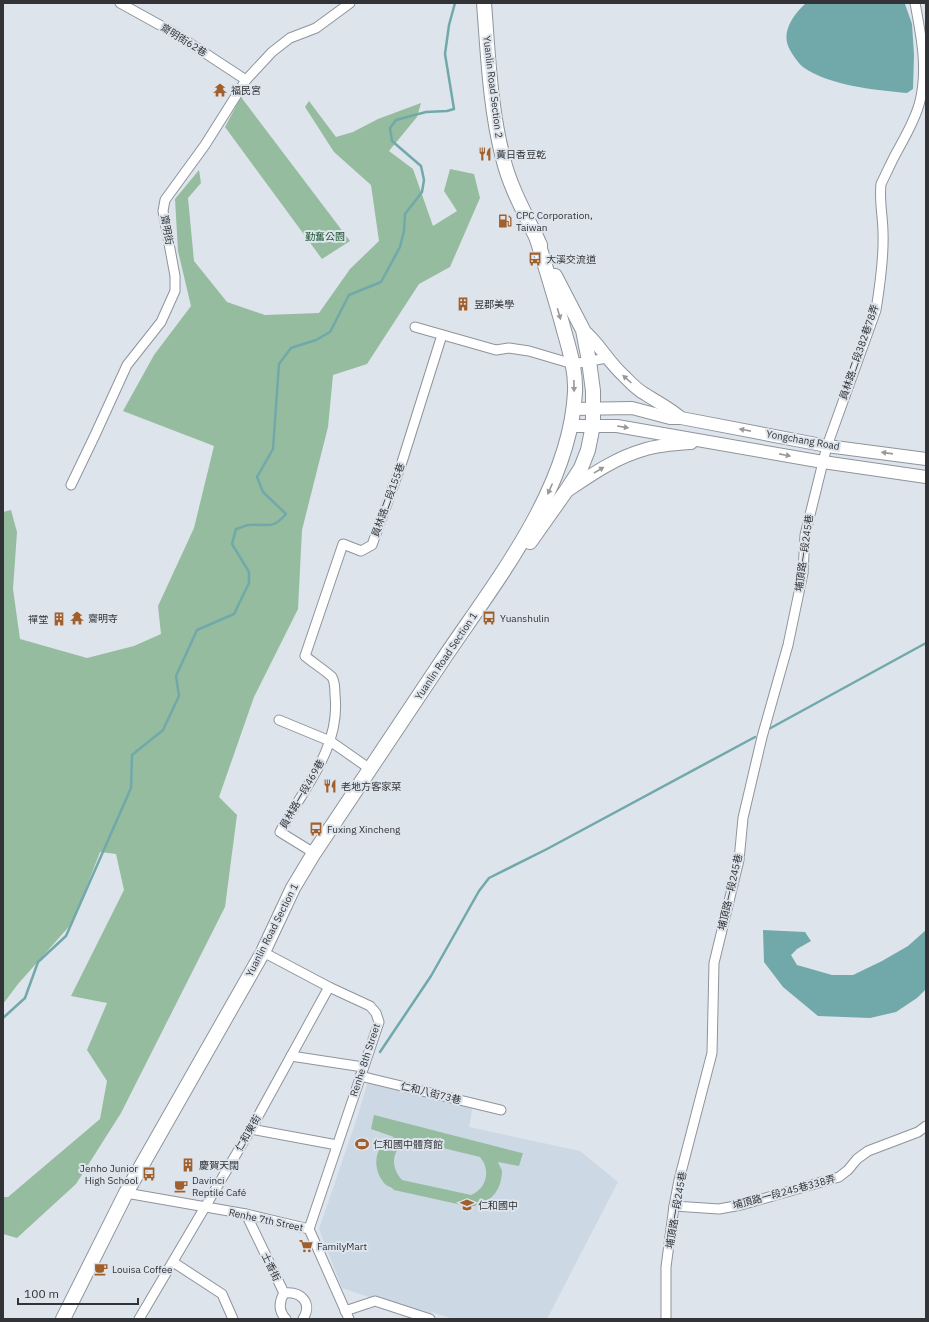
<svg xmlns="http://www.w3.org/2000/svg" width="929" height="1322" viewBox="0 0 929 1322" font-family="'IBM Plex Sans','Noto Sans TC',sans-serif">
<rect width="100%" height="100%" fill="#dee4ec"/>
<!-- built -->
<path fill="#ccd8e4" d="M369,1078L473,1105L469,1127L580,1151L618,1182L547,1319H452L432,1312L428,1317L342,1288L319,1229L358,1115Z"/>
<!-- green -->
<g fill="#95bc9f" fill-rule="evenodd">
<path d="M241,97L350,241L322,259L225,127Z"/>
<path d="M309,101L336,137L353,132L378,119L421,103L417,117L389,151L413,169L433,226L457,211L444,191L450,169L474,174L480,198L450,267L419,284L367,364L333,375L328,427L302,530L298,609L254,697L219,797L237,815L225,907L121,1113L76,1184L17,1238L3,1234V1197H8L100,1119L107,1081L87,1050L107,1003L71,996L124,890L116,854L100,852L73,922L18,984L3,1004V512L11,510L17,532L13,589L20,639L87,658L134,646L161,634L158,606L194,528L214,446L123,411L154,355L191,306L178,251L175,199L199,170L201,183L188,198L194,261L227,302L265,315L319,313L350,269L379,241L371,185L334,152L305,107Z"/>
<path d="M374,1115L522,1153H523L519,1166L498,1162C499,1165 501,1168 502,1171C502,1175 501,1180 500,1184C495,1198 485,1203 471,1207L394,1190C391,1186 387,1187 384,1183C376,1173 373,1158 381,1147C384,1143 390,1140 394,1137L371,1129ZM410,1140L480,1157C491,1170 487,1188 471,1195L402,1180C389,1166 392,1147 410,1140Z"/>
</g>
<!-- water -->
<g fill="#71a9ab">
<path d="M806,3H902L905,4L912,24L914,55L913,89L907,93C875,90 830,86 803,67C798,63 792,54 789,48C781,31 794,14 806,3Z"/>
<path d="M763,930L805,932L811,941L797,949L791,955L797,965L832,975H853L882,961L908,946L926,930V989L917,998L896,1012L870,1018L818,1016L783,987L764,962Z"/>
</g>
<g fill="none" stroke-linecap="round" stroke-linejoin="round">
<!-- stream -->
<g stroke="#71a9ab" stroke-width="2.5">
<path d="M767,730L926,643"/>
<path d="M3,1018L25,998L38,962L66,936L131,788L132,755L163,730L179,696L176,676L197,630L234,614L249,583V572L232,544L236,529C240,528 244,526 248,525C268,523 271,531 286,514L263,492L257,477L273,449L279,364L291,348L316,340L330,332L349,295L381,282L400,247L404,231L405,214L422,192L424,180L421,166L392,141L390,128L396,120L426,112L447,111L454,109L445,54L449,25L455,3"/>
<path d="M380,1052L431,976L479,891L489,878L547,849L755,737"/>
</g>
<!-- minor casing -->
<g stroke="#8f949b" stroke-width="11">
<g id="minor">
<path d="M120,3L176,34L246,80"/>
<path d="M415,327L496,350L509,348L529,351L573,364L607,358"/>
<path d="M71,485L95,435L127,365L161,322L175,291V276L163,211L165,200L205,145L246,80L272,52L290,38L316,28L350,3"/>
<path d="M279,720L330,741L370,769"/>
<path d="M314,853L280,832C303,789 341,748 335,695C335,689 335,682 332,677C326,671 312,662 305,656L343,544L361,551L372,545L402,462L442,335"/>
<path d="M263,952L329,987L370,1006L376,1013L379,1022L309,1229"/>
<path d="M291,1056L363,1067"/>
<path d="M360,1076L501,1110"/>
<path d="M251,1129L337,1145"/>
<path d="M126,1193L246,1214L309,1229L349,1319"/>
<path d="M674,1206L719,1209L741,1205L839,1177L848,1170L857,1159L868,1151L918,1132L926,1126"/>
<path d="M246,1214L284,1293"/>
<path d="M173,1262L222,1294L233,1319"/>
<path d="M284,1293C301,1291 313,1303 303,1319"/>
<path d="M284,1293C279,1302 278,1311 286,1319"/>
<path d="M345,1311L375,1301L430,1319"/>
<path d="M139,1319L251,1129L329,987"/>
<path d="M666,1319V1267L674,1206L679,1180L712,1053L714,963L739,860L743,818L762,737L788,645L803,573L805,535L827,446L876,310C880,285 884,258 883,233C883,217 879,201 881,184C887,172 892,160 899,148C907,133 916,118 920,101C928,69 921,35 915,3"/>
</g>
</g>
<!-- secondary casing -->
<g stroke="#8f949b" stroke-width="14">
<g id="secondary">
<path d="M583,330C599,343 608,362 624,376C630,382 637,390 645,394C657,402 670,408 681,418"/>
<path d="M573,409L632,408L670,418H681L827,446L926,459"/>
<path d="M570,426H617L823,462L926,477"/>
<path d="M567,491C591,475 615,458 643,450C658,445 675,444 691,443"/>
</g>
</g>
<!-- primary casing -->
<g stroke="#8f949b" stroke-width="16">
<g id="primary">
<path d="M484,3C488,54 490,108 503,158C510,188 527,217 540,245"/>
<path d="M530,542L566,491L581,468L588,450L593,425V391L589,361L583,330L555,276"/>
<path d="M63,1319L126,1193L263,952L293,888L314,853C357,789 399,725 442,661C495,582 570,490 575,392C576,368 568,346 562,323C554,294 545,265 536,236"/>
</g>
</g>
<!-- minor -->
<use href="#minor" stroke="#fff" stroke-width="9"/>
<!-- secondary -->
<use href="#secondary" stroke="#fff" stroke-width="12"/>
<!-- primary -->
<use href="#primary" stroke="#fff" stroke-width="14"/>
</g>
<!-- one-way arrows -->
<defs><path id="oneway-solid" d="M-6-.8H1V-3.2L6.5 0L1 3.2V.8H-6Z"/></defs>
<g fill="#98999a">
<use href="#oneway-solid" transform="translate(559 314) rotate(74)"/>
<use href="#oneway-solid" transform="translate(627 379) rotate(-138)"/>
<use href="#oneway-solid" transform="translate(574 386) rotate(89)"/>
<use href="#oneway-solid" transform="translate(623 427) rotate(9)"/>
<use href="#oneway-solid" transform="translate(745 430) rotate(-169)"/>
<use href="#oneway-solid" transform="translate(887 453) rotate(-172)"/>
<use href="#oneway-solid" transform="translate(785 455) rotate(11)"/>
<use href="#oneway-solid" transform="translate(599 470) rotate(-31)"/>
<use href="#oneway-solid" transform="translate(550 489) rotate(114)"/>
</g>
<!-- icons -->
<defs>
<g id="temple-bare" transform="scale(1.08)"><path d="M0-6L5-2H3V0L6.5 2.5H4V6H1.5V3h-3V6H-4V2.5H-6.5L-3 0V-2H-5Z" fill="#a15f2c" stroke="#dee4ec" stroke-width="2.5" paint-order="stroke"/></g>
<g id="restaurant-bare" transform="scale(1.08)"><path d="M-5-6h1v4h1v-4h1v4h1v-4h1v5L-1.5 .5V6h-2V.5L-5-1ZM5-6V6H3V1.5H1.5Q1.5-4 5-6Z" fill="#a15f2c" stroke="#dee4ec" stroke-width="2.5" paint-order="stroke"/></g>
<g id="fuel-bare" transform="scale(1.08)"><path d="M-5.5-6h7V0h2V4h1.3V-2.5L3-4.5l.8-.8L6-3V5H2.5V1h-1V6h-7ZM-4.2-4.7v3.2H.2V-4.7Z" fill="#a15f2c" stroke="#dee4ec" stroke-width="2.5" paint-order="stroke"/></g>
<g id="bus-bare" transform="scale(1.08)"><path d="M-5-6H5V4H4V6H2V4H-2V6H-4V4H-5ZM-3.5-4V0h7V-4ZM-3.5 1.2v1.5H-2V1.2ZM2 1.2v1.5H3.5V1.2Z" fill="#a15f2c" stroke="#dee4ec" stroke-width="2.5" paint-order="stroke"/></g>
<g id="building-bare" transform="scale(1.08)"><path d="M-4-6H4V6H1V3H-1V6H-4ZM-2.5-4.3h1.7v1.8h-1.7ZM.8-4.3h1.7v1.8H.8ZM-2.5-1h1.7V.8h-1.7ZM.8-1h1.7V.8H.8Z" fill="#a15f2c" stroke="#dee4ec" stroke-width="2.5" paint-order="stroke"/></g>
<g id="stadium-bare" transform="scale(1.08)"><path d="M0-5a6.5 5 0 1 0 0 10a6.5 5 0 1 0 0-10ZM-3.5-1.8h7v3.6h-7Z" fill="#a15f2c" stroke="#dee4ec" stroke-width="2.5" paint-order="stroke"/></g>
<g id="cafe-bare" transform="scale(1.08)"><path d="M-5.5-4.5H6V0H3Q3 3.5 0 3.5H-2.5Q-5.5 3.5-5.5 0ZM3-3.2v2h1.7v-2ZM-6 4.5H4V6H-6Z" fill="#a15f2c" stroke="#dee4ec" stroke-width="2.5" paint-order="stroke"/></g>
<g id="school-bare" transform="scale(1.08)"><path d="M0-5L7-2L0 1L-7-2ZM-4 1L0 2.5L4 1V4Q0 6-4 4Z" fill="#a15f2c" stroke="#dee4ec" stroke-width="2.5" paint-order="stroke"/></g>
<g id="supermarket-bare" transform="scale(1.08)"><path d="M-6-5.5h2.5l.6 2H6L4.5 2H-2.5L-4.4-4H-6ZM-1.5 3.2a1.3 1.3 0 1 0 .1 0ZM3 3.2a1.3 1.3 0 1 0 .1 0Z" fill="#a15f2c" stroke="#dee4ec" stroke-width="2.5" paint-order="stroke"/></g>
</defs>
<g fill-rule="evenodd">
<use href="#temple-bare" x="220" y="90"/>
<use href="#restaurant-bare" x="485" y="154"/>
<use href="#fuel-bare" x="505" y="221"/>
<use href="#bus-bare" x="535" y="259"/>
<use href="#building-bare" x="463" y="304"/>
<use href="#temple-bare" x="77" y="618"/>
<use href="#bus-bare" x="489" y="618"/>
<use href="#building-bare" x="59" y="619"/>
<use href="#restaurant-bare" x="330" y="786"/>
<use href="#bus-bare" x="316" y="829"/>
<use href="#stadium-bare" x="362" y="1144"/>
<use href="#building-bare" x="188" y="1165"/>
<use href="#bus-bare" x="149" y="1174"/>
<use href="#cafe-bare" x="181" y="1186"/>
<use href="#school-bare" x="467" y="1205"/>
<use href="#supermarket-bare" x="306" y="1246"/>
<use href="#cafe-bare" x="101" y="1269"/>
</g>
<g text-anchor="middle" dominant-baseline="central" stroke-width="4" stroke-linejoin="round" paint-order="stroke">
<!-- street labels -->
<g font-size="10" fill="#313336" stroke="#dee4ec">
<text transform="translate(184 40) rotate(32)">齋明街62巷</text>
<text transform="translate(493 87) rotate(83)">Yuanlin Road Section 2</text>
<text transform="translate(167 230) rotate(80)">齋明街</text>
<text transform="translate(859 352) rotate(-71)">員林路二段382巷78弄</text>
<text transform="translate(803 440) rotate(10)">Yongchang Road</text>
<text transform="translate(388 500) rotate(-70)">員林路二段155巷</text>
<text transform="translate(804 553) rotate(-82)">埔頂路一段245巷</text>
<text transform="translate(446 656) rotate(-56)">Yuanlin Road Section 1</text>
<text transform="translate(302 794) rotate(-60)">員林路一段469巷</text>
<text transform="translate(730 892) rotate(-77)">埔頂路一段245巷</text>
<text transform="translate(272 930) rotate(-63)">Yuanlin Road Section 1</text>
<text transform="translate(365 1060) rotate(-72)">Renhe 8th Street</text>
<text transform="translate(431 1093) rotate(14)">仁和八街73巷</text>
<text transform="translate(248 1133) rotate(-60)">仁和東街</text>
<text transform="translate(784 1192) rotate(-15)">埔頂路一段245巷338弄</text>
<text transform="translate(676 1210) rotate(-80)">埔頂路一段245巷</text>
<text transform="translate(266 1220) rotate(12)">Renhe 7th Street</text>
<text transform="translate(271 1267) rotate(64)">士香街</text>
</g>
<!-- poi labels -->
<g font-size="10" fill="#313336" stroke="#dee4ec" text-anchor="start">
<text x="231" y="90">福民宮</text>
<text x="496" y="154">黃日香豆乾</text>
<text x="516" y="215">CPC Corporation,<tspan x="516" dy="12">Taiwan</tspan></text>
<text x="546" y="259">大溪交流道</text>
<text x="474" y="304">昱郡美學</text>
<text x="88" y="618">齋明寺</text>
<text x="500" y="618">Yuanshulin</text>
<text x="48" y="619" text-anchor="end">禪堂</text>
<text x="341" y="786">老地方客家菜</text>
<text x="327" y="829">Fuxing Xincheng</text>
<text x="373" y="1144">仁和國中體育館</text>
<text x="199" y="1165">慶賀天闊</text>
<text x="138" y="1168" text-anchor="end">Jenho Junior<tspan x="138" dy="12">High School</tspan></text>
<text x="192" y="1180">Davinci<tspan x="192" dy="12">Reptile Café</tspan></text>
<text x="478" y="1205">仁和國中</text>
<text x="317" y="1246">FamilyMart</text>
<text x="112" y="1269">Louisa Coffee</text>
</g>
<!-- park labels -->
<g font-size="10" fill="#18552f" stroke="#dee4ec">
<text x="325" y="236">勤奮公園</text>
</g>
</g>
<!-- border -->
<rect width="929" height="1322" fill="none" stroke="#313336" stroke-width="8"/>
<!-- scale -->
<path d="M18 1298v6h120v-6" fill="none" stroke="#313336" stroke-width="2"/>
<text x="24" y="1298" font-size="12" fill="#313336" stroke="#dee4ec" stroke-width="3" paint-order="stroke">100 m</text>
</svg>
